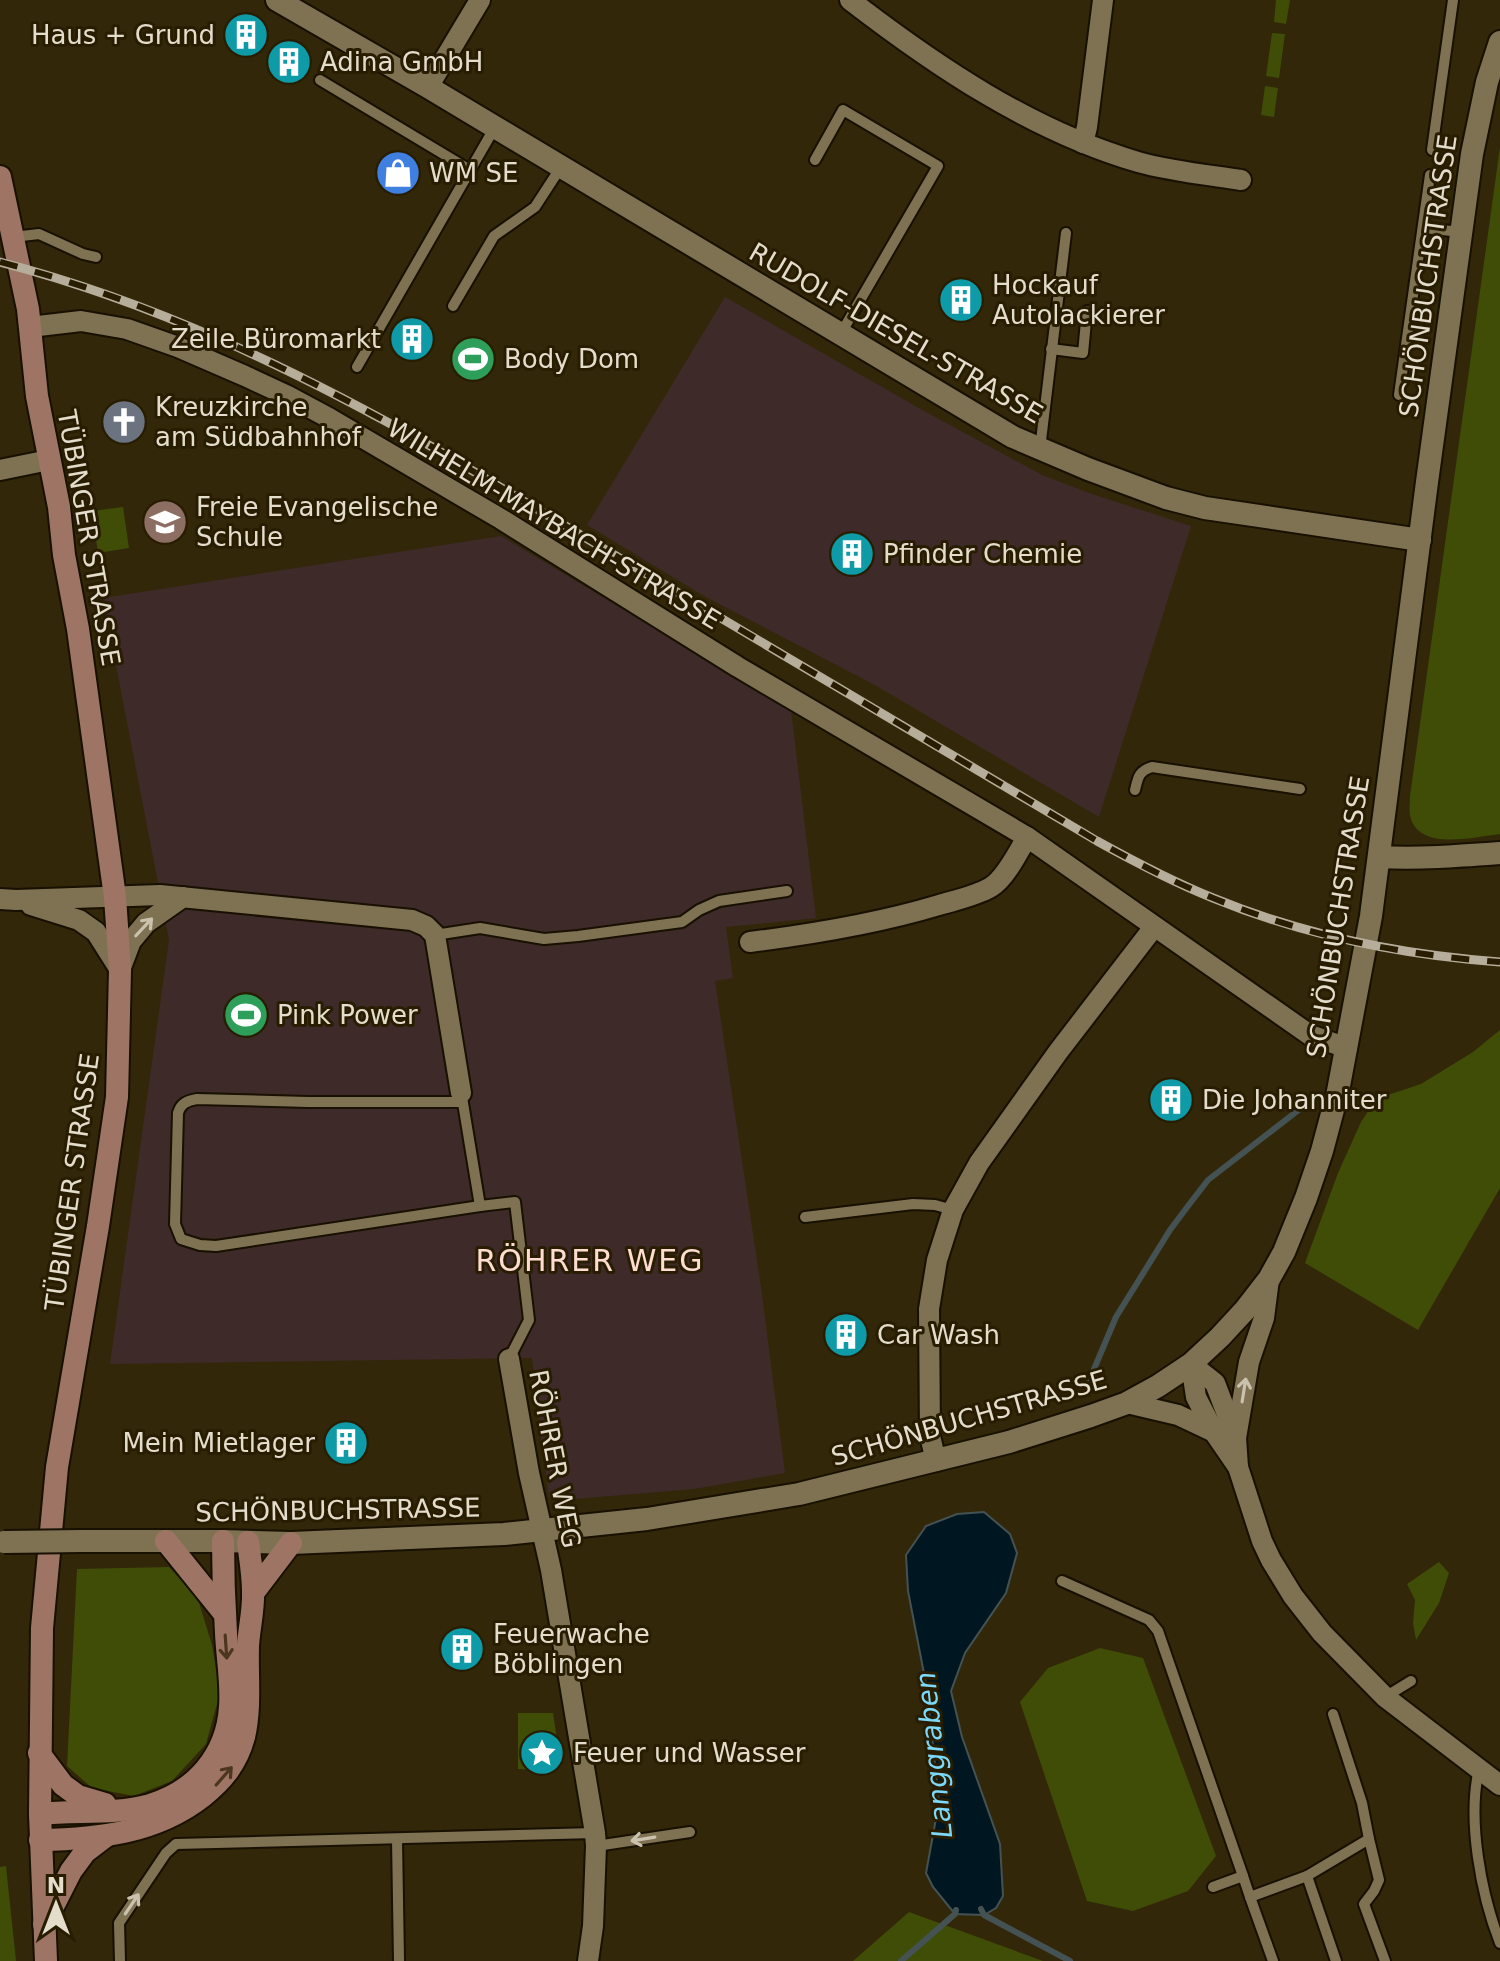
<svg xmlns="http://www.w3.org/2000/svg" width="1500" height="1961" viewBox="0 0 1500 1961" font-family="'DejaVu Sans',sans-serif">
<rect width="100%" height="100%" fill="#322709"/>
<!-- industrial -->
<g fill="#3e2a29">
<path d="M725,297L917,407L1042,475L1092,494L1191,526L1099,817L873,684L704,596L587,525Z"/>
<path d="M501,536L791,710L816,918L726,927L733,978L715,981L761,1287L785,1473L694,1489L575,1499L549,1498L532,1358L110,1364L169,940L103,598Z"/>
</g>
<!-- green -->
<g fill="#3f4d07">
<path d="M1276,0H1290L1286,24L1274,22Z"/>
<path d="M1272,33L1285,34L1279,78L1266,76Z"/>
<path d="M1265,86L1278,88L1274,117L1261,115Z"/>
<path d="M1500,147V834C1474,837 1417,852 1410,815C1409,809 1410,802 1410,796Z"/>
<path d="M123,507L129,548L98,553L92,511Z"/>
<path d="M1500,1030V1188L1418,1330L1305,1263L1338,1173L1361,1122L1376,1099L1421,1084L1473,1052Z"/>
<path d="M1439,1562L1449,1573L1439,1603L1416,1640L1413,1623L1415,1600L1407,1584Z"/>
<path d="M169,1567L197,1596L212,1645L220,1693L206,1744L172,1781L134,1796L92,1788L67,1766L77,1569Z"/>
<path d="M1100,1648L1143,1658L1216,1856L1188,1891L1133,1911L1087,1901L1020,1702L1048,1668Z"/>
<path d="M518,1713H553L560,1759C554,1775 533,1769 518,1769Z"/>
<path d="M6,1866L16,1961H0V1867Z"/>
<path d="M909,1912L1043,1961H853Z"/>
</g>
<!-- water -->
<path fill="#001721" stroke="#445254" stroke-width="2" d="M984,1512L1010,1534L1017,1553L1006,1593L965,1653L951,1691L962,1737L1000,1844L1003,1896L996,1908L984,1915L955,1914L933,1887L926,1873L939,1802L927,1689L908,1591L906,1555L926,1526L957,1514Z"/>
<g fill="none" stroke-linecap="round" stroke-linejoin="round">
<!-- stream -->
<g stroke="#445254" stroke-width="6">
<path d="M1089,1381L1116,1317L1170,1230L1188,1206L1208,1180L1309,1102"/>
<path d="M981,1909L984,1915L1070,1961"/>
<path d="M901,1961L955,1914L956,1910"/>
</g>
<!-- service casing -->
<g stroke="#181000" stroke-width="14">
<g id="service">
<path d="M320,80L470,170"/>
<path d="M1432,150L1453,0"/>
<path d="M815,160L843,110L938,166L840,335"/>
<path d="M1423,228L1461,232"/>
<path d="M13,237L39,234L83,254L96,257"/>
<path d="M453,306L494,236L535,207L561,167"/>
<path d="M1051,349L1083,353L1087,311"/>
<path d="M357,367L495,127"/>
<path d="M1399,395L1430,175"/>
<path d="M1040,449L1066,233"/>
<path d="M1135,790C1138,777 1139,771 1152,767L1300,789"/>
<path d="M435,935L480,928L544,939L578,936L682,922L699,910L719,901L787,891"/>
<path d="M462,1097L480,1206L515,1202L529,1320L509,1359"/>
<path d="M462,1102H308L197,1099C187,1101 181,1103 178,1113L175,1224L181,1239L200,1245L216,1246L480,1206"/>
<path d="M805,1217L913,1204L935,1205L953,1210"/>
<path d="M1062,1581L1149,1620L1158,1631L1243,1876"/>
<path d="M1385,1697L1411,1681"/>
<path d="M1479,1769C1467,1820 1481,1894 1500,1943"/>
<path d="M397,1839L399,1961"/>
<path d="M1369,1839L1379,1880L1374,1891L1364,1904L1385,1961"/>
<path d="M596,1846L690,1832"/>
<path d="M1307,1876L1336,1961"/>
<path d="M1213,1887L1243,1876L1250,1897L1307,1876L1369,1839L1362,1803L1333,1714"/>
<path d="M1250,1897L1273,1961"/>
<path d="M120,1961L119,1923L166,1853L176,1844L595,1833"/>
</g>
</g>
<!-- minor casing -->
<g stroke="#181000" stroke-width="24">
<g id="minor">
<path d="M850,0C937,67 1032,131 1138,162C1170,171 1208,175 1241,180"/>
<path d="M428,87L480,0"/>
<path d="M1083,143L1087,127L1103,0"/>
<path d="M30,327L81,321L127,329L178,347L245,376L288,396L329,418L501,519L738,667L1027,837L1310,1035L1347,1048"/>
<path d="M0,470L49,460"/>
<path d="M0,899L16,900L160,895L412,920L426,926L435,935L461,1093"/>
<path d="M31,905L79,920L96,932L120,970"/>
<path d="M750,942C814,934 876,924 939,905C956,900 976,896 991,887C1005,879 1019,851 1027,837"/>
<path d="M120,970L131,941L146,923L183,897"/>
<path d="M509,1359L529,1473L551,1570L595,1833L596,1846L593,1926L588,1961"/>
<path d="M1191,1364L1196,1397L1214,1432L1238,1467L1262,1541L1271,1560L1293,1596L1322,1633L1385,1697L1500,1785"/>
<path d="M1191,1364L1215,1383L1236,1438"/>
<path d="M1127,1403L1178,1415L1214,1432"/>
<path d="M936,1461L930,1436L929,1309L937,1260L953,1210L979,1163L1058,1052L1154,927"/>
<path d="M1238,1467L1236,1438L1249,1362L1264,1318L1269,1279"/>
</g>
</g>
<!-- tertiary casing -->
<g stroke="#181000" stroke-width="26">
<g id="tertiary">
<path d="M277,0L428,87L1013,437L1088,469L1166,498L1205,508L1420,540"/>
<path d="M1379,857C1420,859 1459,856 1500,853"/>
<path d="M82,1541H223L291,1543L504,1534L647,1519L799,1494L1009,1442L1091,1416L1127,1403L1158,1386L1191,1364L1220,1337L1245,1310L1269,1279L1284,1252L1306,1198L1322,1151L1338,1091L1371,916L1427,482L1472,154L1487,82L1500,42"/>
</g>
</g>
<!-- secondary casing -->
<g stroke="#181000" stroke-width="26">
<g id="secondary">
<path d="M0,177L28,309L37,396L59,507L64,555L78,629L115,897L120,970L117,1097L98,1226L57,1467L42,1628L40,1814L46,1961"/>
<path d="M166,1541L224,1613"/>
<path d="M253,1593L291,1543"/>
<path d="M39,1753L63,1785L78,1796L105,1804"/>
<path d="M40,1814C76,1810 114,1815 150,1805C196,1791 227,1755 230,1707C232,1683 227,1657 226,1633C224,1602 223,1572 223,1541"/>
<path d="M40,1840C98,1839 156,1833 203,1796C223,1780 237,1763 244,1737C251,1707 247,1676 248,1646C249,1628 254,1609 253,1591C253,1575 250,1558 248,1542"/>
<path d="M44,1924L71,1871L85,1852L106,1836"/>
</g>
</g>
<!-- service -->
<use href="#service" stroke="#7e7253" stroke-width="10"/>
<!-- minor -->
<use href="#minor" stroke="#7e7253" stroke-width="20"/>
<!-- tertiary -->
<use href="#tertiary" stroke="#7e7253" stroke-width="22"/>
<!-- secondary -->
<use href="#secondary" stroke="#9e7564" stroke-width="22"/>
<!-- rail casing -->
<g stroke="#b6ae9a" stroke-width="9">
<path id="rail" d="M0,262C154,302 296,370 434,448L1097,841C1135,862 1173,882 1213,898C1306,936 1401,955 1500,962"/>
</g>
<!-- rail -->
<use href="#rail" stroke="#281d01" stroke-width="6" stroke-dasharray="18" stroke-linecap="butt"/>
<!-- tertiary-bridge casing -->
<g stroke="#181000" stroke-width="26" stroke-linecap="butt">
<path id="tertiary-bridge" d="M4,1542L82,1541"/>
</g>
<!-- tertiary-bridge -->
<use href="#tertiary-bridge" stroke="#7e7253" stroke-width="22"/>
</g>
<!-- one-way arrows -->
<defs><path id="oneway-shaft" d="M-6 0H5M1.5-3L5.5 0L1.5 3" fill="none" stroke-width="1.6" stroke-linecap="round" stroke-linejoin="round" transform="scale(2)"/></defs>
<g stroke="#cac2ae">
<use href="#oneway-shaft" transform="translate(144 927) rotate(-47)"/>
<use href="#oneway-shaft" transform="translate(1244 1390) rotate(-81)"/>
<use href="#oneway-shaft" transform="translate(643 1839) rotate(171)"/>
<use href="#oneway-shaft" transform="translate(132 1904) rotate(-56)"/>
</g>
<g stroke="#4b371f">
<use href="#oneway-shaft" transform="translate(226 1647) rotate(86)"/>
<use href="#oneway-shaft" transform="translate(224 1776) rotate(-49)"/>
</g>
<!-- icons -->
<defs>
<g id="building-disc" transform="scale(2.3)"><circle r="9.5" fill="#0f9aa8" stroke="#281d01"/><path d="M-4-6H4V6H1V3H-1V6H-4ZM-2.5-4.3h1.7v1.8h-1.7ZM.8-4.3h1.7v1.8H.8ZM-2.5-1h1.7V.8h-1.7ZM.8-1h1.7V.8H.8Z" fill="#fff"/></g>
<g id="shop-disc" transform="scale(2.3)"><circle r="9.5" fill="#3f7fe0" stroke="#281d01"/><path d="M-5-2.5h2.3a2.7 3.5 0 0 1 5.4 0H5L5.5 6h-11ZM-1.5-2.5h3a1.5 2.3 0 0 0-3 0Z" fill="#fff"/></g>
<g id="stadium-disc" transform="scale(2.3)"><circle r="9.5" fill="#2e9e5b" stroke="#281d01"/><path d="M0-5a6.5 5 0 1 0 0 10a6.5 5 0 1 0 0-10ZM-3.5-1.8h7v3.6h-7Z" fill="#fff"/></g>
<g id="church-disc" transform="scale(2.3)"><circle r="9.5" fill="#6b7280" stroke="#281d01"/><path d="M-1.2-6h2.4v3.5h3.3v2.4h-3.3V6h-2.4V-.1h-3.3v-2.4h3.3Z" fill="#fff"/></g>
<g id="school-disc" transform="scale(2.3)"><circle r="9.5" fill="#8d6e63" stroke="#281d01"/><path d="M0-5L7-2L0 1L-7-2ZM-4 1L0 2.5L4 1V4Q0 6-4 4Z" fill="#fff"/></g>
<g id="sight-disc" transform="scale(2.3)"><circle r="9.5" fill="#0f9aa8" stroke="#281d01"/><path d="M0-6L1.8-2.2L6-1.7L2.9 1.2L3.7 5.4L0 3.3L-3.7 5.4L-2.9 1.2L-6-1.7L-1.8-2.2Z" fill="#fff"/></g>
</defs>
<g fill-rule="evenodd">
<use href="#building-disc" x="246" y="35"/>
<use href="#building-disc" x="289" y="62"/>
<use href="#shop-disc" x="398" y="173"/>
<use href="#building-disc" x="961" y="300"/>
<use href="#building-disc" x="412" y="339"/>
<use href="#stadium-disc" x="473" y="359"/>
<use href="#church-disc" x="124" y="422"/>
<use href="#school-disc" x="165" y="522"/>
<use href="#building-disc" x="852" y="554"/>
<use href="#stadium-disc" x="246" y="1015"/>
<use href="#building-disc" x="1171" y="1100"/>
<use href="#building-disc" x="846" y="1335"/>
<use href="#building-disc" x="346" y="1443"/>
<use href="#building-disc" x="462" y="1649"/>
<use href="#sight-disc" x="542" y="1753"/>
</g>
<g text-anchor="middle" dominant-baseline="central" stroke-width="6" stroke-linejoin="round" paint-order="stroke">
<!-- poi labels -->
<g font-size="26" fill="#e4ddcc" stroke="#281d01" text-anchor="start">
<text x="215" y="35" text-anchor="end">Haus + Grund</text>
<text x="320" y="62">Adina GmbH</text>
<text x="429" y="173">WM SE</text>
<text x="992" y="285">Hockauf<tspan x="992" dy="30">Autolackierer</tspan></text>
<text x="381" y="339" text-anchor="end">Zeile Büromarkt</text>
<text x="504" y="359">Body Dom</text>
<text x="155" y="407">Kreuzkirche<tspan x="155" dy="30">am Südbahnhof</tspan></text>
<text x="196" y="507">Freie Evangelische<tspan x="196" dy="30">Schule</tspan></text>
<text x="883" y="554">Pfinder Chemie</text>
<text x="277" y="1015">Pink Power</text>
<text x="1202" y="1100">Die Johanniter</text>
<text x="877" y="1335">Car Wash</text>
<text x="315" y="1443" text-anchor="end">Mein Mietlager</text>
<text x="493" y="1634">Feuerwache<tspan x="493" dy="30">Böblingen</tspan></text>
<text x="573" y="1753">Feuer und Wasser</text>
</g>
<!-- street labels -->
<g font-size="26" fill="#e4ddcc" stroke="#281d01">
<text transform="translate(1428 276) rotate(-82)">SCHÖNBUCHSTRASSE</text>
<text transform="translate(896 333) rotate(30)">RUDOLF-DIESEL-STRASSE</text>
<text transform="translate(554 524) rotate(31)">WILHELM-MAYBACH-STRASSE</text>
<text transform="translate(89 538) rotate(80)">TÜBINGER STRASSE</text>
<text transform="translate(1338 917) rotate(-81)">SCHÖNBUCHSTRASSE</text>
<text transform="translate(72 1182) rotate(-82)">TÜBINGER STRASSE</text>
<text transform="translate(969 1418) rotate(-16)">SCHÖNBUCHSTRASSE</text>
<text transform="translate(555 1459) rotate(79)">RÖHRER WEG</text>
<text transform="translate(338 1510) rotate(-1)">SCHÖNBUCHSTRASSE</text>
</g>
<!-- water labels -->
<g font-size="28" font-style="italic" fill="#7dd9fb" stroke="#281d01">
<text transform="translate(934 1755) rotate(-96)">Langgraben</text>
</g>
<!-- quarter labels -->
<g font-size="30" letter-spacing="2" fill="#fedcd2" stroke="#281d01">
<text x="590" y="1260">RÖHRER WEG</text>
</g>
</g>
<!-- north arrow -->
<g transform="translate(56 1905)" stroke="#281d01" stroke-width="6" paint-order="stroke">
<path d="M0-6L14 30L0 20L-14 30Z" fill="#e4ddcc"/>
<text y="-12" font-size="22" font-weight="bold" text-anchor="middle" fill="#e4ddcc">N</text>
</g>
</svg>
